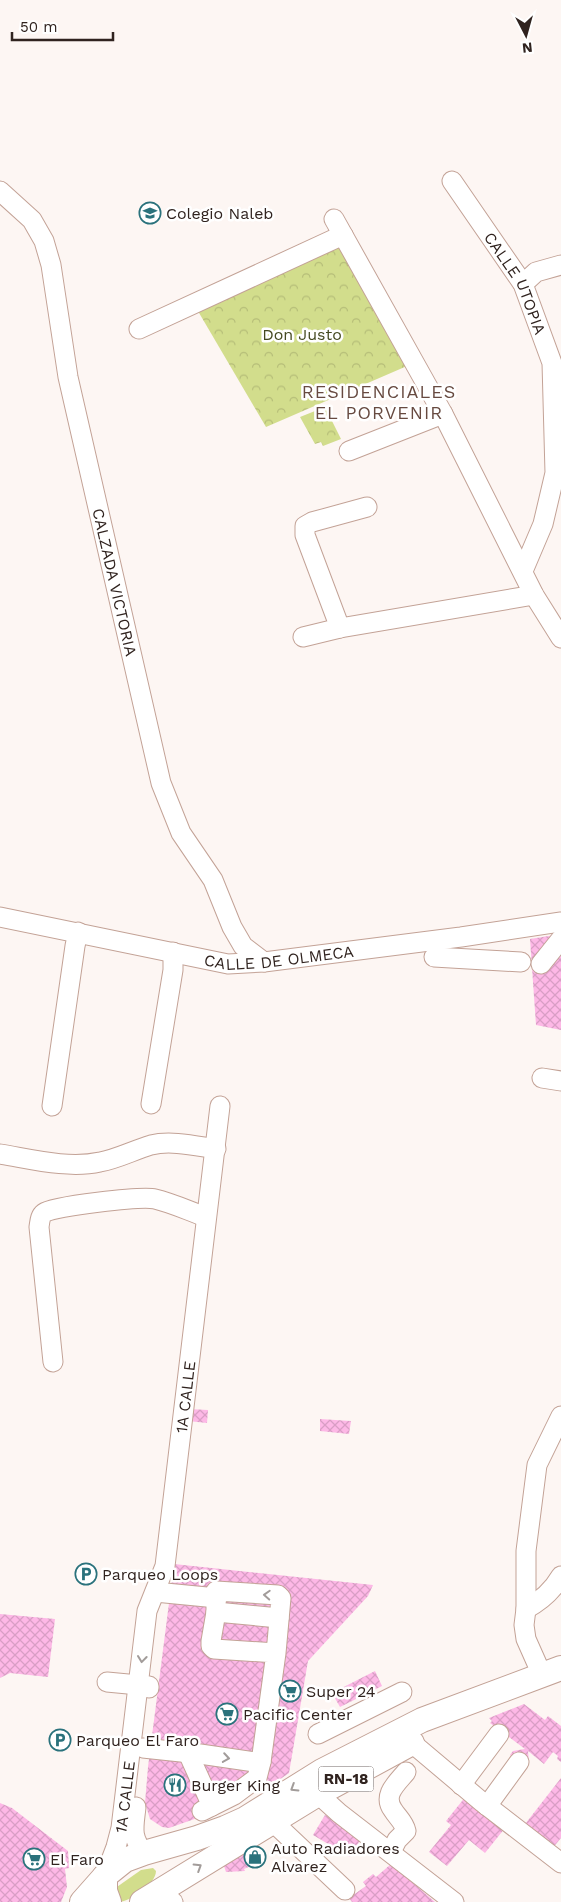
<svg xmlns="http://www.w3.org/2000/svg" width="561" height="1902" viewBox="0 0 561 1902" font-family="'Work Sans',sans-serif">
<defs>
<pattern id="park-crowns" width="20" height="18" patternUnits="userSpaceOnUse" patternTransform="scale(1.25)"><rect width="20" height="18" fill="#d2dd8c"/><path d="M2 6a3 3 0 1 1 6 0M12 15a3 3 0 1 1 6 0" fill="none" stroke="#b5bd78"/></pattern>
<pattern id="building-cross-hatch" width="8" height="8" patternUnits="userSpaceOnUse" patternTransform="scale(1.25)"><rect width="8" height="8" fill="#fdb8e6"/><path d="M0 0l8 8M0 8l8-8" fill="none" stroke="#d99ec5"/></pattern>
</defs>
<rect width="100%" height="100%" fill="#fdf6f3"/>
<!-- grass -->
<path fill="#d2dd8c" d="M153,1868L156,1871C156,1884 130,1902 118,1902L114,1889L141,1870Z"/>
<!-- park -->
<g fill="url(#park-crowns)">
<path d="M343,235L414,363L266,427L195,306Z"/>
<path d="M325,407L341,439L323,446L321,442L315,444L300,417Z"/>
</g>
<!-- building -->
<g fill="url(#building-cross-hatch)">
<path d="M561,934V1030L536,1025L530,939Z"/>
<path d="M189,1409L208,1410L207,1423L188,1421Z"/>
<path d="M320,1419L351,1421L349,1434L320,1431Z"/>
<path d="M174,1564L373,1585L368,1596L308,1661L289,1773L276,1782L262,1781L220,1810L169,1828L162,1827L150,1819L145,1803L148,1767Z"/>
<path d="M0,1614L55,1619L48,1677L10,1673L0,1678Z"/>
<path d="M375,1671L382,1686L340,1707L332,1693Z"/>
<path d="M524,1704L545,1720L548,1716L561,1726V1762L557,1759L558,1756L553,1752L544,1764L528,1751L529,1762L526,1766L510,1755L513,1751L525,1749L490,1723L492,1721L489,1718Z"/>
<path d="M561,1778V1838L551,1850L522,1828Z"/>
<path d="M466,1796L505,1828L485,1853L469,1840L447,1866L429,1852L451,1825L446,1821Z"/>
<path d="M0,1803L12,1808L68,1851L69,1868L65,1869L67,1887L61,1902H0Z"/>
<path d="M325,1815L362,1837L350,1857L313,1835Z"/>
<path d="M256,1849L262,1861L244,1869L245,1871L226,1872L223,1863Z"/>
<path d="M391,1864L435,1902H352L349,1898L366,1886L363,1882L373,1874L376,1877Z"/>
</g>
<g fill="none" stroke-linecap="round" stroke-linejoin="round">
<!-- minor casing -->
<g stroke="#c3a296" stroke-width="21">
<g id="minor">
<path id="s1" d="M452,181L523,284L552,363L555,473L543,524L523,571"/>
<path id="s2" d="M0,191L32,220L44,241L51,265L68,377L161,783L181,833L213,880L232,927L243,946L264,962"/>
<path d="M334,219L443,414L534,595L561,638"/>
<path d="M523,284L536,272L561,265"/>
<path d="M139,329L343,235"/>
<path d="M349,451L443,414"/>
<path d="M340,628L305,535V526L312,522L367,507"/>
<path d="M303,637L340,628L534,595"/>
<path id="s3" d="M0,917L228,964L264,962L461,937L561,922"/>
<path d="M434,957L521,962"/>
<path d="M541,964L561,939"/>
<path d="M542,1078L561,1081"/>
<path d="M151,1104L173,970V952"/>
<path d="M52,1106L75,946L78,932"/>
<path d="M0,1154C31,1159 68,1169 100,1162C117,1159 134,1150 151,1145C171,1140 196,1146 216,1149"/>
<path d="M53,1362L39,1227C40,1221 40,1216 44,1213C53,1206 142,1196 155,1199C172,1203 189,1211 206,1217"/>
<path d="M155,1592L217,1598"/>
<path d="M526,1609C541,1601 553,1590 561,1576"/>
<path d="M216,1612L279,1618"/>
<path d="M542,1675L526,1639L524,1625L526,1609V1551L537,1465L561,1416"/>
<path d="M107,1682L149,1686V1688"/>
<path d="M318,1734L402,1692"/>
<path d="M412,1743L482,1802L561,1863"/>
<path d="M143,1748L200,1754L255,1762H261L276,1653L281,1598L278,1595L216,1591V1612L211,1641V1646L214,1649L276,1653"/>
<path d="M188,1753L212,1806"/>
<path d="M461,1785L499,1734"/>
<path d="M318,1794L339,1813L454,1902"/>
<path d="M487,1806L519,1762"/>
<path d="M136,1807C134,1827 130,1836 144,1853"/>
<path d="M202,1811L234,1795L257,1778L261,1762"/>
<path d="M272,1821L345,1890"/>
<path d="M391,1852L397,1840L406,1831C404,1822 398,1818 393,1810C382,1795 397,1783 406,1772"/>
<path id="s4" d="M105,1876L116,1847L121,1828L147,1611L165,1566L220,1106"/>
<path d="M159,1892L173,1902"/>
</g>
</g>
<!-- major casing -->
<g stroke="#c3a296" stroke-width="26">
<g id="major">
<path d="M105,1876V1891L109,1902"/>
<path d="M82,1902L105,1876L125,1860L144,1853L197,1838L225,1828L245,1819L322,1771L422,1720L561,1668"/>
<path d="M142,1902L318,1794L412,1743"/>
</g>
</g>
<!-- minor -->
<use href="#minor" stroke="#fff" stroke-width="19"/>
<!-- major -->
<use href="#major" stroke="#fff" stroke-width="24"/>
</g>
<!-- one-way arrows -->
<defs><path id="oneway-chevron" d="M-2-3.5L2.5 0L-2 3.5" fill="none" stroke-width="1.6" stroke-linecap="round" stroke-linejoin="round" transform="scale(1.25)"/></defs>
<g stroke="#a29c9a">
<use href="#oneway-chevron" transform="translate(267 1595) rotate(-177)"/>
<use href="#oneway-chevron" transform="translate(142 1659) rotate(97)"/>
<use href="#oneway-chevron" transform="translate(226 1758) rotate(9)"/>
<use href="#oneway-chevron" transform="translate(294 1788) rotate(148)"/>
<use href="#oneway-chevron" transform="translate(198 1867) rotate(-32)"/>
</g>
<!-- icons -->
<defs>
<g id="university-ring" transform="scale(1.125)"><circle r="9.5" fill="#fff" stroke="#2a727c" stroke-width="1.5"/><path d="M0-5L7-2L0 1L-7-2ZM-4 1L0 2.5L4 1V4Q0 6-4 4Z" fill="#2a727c"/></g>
<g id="parking-ring" transform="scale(1.125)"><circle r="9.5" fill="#fff" stroke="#2a727c" stroke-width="1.5"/><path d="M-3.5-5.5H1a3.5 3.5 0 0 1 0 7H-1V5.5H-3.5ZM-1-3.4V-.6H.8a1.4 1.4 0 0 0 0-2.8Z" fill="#2a727c"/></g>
<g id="supermarket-ring" transform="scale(1.125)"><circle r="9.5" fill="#fff" stroke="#2a727c" stroke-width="1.5"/><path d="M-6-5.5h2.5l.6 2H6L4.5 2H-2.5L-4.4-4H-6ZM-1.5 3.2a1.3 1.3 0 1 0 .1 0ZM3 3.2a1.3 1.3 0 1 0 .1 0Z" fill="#2a727c"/></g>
<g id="restaurant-ring" transform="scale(1.125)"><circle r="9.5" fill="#fff" stroke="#2a727c" stroke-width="1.5"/><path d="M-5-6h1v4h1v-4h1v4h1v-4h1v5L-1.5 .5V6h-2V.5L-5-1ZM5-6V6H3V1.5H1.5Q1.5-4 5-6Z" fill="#2a727c"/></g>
<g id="shop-ring" transform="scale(1.125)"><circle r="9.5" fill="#fff" stroke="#2a727c" stroke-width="1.5"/><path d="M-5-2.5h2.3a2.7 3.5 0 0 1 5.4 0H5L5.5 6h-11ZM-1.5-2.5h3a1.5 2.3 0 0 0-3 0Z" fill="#2a727c"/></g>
</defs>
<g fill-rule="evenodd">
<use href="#university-ring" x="150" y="213"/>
<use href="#parking-ring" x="86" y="1574"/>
<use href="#supermarket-ring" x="290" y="1691"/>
<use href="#supermarket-ring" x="227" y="1714"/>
<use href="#parking-ring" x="60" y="1740"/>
<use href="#restaurant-ring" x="175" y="1785"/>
<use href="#shop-ring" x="255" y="1857"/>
<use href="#supermarket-ring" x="34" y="1859"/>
</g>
<g text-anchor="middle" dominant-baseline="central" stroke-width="5" stroke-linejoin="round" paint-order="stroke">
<!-- shield labels -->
<rect fill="#fff" stroke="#6e6562" stroke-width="1" x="318.5" y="1766.5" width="55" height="25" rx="4"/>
<g font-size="15" font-weight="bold" fill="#30231f">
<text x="346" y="1779">RN-18</text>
</g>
<!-- poi labels -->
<g font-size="16" fill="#30231f" stroke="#fff" text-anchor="start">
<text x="166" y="213">Colegio Naleb</text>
<text x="102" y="1574">Parqueo Loops</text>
<text x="306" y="1691">Super 24</text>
<text x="243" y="1714">Pacific Center</text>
<text x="76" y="1740">Parqueo El Faro</text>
<text x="191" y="1785">Burger King</text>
<text x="271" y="1848">Auto Radiadores<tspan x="271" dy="18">Alvarez</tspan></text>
<text x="50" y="1859">El Faro</text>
</g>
<!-- street labels -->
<g font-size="16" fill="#30231f" stroke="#fff">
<text stroke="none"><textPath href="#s1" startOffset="121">CALLE UTOPIA</textPath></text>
<text stroke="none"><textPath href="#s2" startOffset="416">CALZADA VICTORIA</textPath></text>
<text stroke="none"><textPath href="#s3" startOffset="284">CALLE DE OLMECA</textPath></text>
<text stroke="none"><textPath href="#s4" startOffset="488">1A CALLE</textPath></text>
<text stroke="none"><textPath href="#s4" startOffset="82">1A CALLE</textPath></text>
</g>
<!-- park labels -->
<g font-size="16" fill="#444920" stroke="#fff">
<text x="302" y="334">Don Justo</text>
</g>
<!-- neighbourhood labels -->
<g font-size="18" letter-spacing="1" fill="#674a40" stroke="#fff">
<text x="379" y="391">RESIDENCIALES<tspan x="379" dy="21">EL PORVENIR</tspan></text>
</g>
</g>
<!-- north arrow -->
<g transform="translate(526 35) rotate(174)" stroke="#ffffff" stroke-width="4" paint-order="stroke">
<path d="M0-4L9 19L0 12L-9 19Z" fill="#30231f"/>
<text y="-8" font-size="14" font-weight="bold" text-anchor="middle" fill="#30231f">N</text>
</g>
<!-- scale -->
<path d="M12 32v8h101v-8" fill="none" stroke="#30231f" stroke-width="2.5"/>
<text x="20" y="32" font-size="15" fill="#30231f" stroke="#ffffff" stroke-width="4" paint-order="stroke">50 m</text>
</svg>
